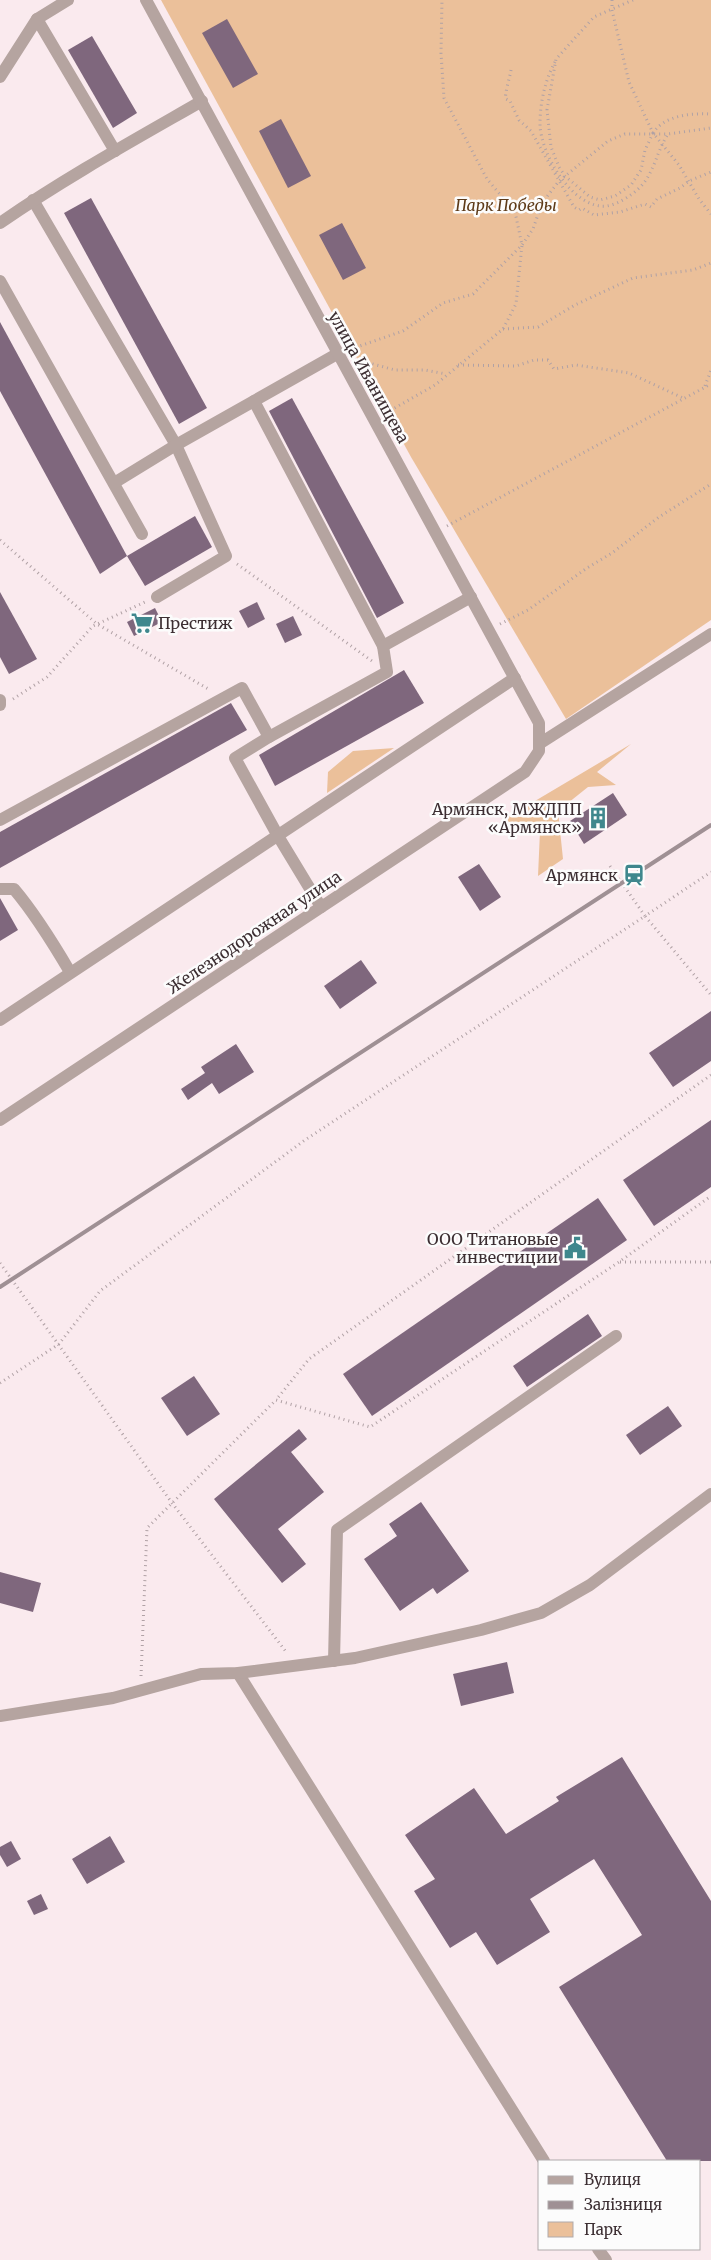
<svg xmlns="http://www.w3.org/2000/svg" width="711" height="2260" viewBox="0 0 711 2260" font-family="Merriweather,serif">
<rect width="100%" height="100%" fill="#faeaee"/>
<!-- green -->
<g fill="#ebc09a">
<path d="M161,0H711V620L566,719L411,457Z"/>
<path d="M631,744L597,772L616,785L588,787L558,811L563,859L538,876L540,831L503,820Z"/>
<path d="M394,748L327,793L328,772L353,751Z"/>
</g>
<!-- building -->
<g fill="#7f677d">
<path d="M227,19L258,74L233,88L202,33Z"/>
<path d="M92,36L137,113L113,128L68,50Z"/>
<path d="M281,119L311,176L288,188L259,131Z"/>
<path d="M91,198L207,408L179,424L64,213Z"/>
<path d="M342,223L366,268L343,280L319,235Z"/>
<path d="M0,322L127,556L100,574L0,391Z"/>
<path d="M292,398L404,603L377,618L269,411Z"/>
<path d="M195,516L212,547L145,586L127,556Z"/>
<path d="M0,592L37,659L9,674L0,657Z"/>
<path d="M257,602L265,619L248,628L239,611Z"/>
<path d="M155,608L162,622L134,636L127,622Z"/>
<path d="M293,616L302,635L285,643L276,624Z"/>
<path d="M404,670L424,703L275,786L259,755Z"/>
<path d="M231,703L247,730L0,868V832Z"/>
<path d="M613,793L627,815L584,844L570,821Z"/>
<path d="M479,864L501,897L480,911L458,877Z"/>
<path d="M0,898L18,930L0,941Z"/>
<path d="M361,960L377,983L340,1009L324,986Z"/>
<path d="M711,1011V1061L673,1087L649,1053Z"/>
<path d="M236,1044L254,1072L219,1094L212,1083L188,1100L181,1089L205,1073L201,1067Z"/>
<path d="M711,1120V1187L654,1226L623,1180Z"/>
<path d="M598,1198L627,1240L372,1416L343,1374Z"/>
<path d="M588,1314L602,1336L527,1387L513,1366Z"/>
<path d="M194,1376L220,1414L187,1436L161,1398Z"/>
<path d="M668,1406L682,1426L640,1455L626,1435Z"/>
<path d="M299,1429L307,1439L291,1452L324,1492L278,1529L306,1564L282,1583L214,1499Z"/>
<path d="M421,1502L469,1571L437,1594L433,1588L400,1611L364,1559L397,1536L389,1524Z"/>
<path d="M0,1572L41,1583L33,1612L0,1603Z"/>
<path d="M507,1662L514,1693L461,1706L453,1674Z"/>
<path d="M622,1757L711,1901V2161H667L559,1987L642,1935L594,1859L530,1899L550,1932L497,1965L476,1932L450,1948L414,1891L435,1879L405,1835L474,1788L506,1834L559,1801L556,1797Z"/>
<path d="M110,1836L125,1862L87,1884L72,1859Z"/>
<path d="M11,1841L21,1859L7,1867L0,1855V1847Z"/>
<path d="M41,1894L48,1909L34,1915L27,1901Z"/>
</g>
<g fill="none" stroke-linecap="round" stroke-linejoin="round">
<!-- path -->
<g stroke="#b0a1a5" stroke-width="3" stroke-dasharray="1 4" stroke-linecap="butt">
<path d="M612,0V10L629,82L653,133C665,115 691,113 711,114"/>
<path d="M633,0L594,17L556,59L547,110L551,147L559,167L565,176L590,197L600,200L615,196L631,185L641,170L645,150L653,133L679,165L699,199L711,214"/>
<path d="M555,62C545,80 540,103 540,124C540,153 573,210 607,206C618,204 629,197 637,190C654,176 656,152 668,134"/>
<path d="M511,70C510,77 504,95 506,99L510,101L519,120L531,131L574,207L579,210L582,208L594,215L620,212L645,204L651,207L657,199L680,188L689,181L711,172"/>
<path d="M503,329L538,327L575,305L633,278L693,270L711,263"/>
<path d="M351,349L403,331L443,303L473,294L522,245L533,229L542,203L559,181L608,141L625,134H668L711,128"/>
<path d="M358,360L395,370H425L446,374"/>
<path d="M458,365L516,366L534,360H548L554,369L576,365L629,373L683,398"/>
<path d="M705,386L711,370"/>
<path d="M386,413L435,385L503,329L516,304L522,245L515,212L487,179L444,98L441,53L442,0"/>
<path d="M447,526L711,384"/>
<path d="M0,540L97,624L210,690"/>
<path d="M237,564L372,661"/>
<path d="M500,624L528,610L587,568L612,553L659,517L711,484"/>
<path d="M13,699L47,677L93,626L145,602"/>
<path d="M610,866L645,916L711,872"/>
<path d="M711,1075L309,1359L276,1400L370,1427L619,1262L711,1196"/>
<path d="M620,1262H711"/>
<path d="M0,1263L172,1503L287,1653"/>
<path d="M0,1383L59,1344L100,1291L305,1140L645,916L711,995"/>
<path d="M141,1676L147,1528L276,1400"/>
</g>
<!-- minor -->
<g stroke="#b5a4a0" stroke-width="12">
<path d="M37,19L115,151"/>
<path d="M0,77L37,19L68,0"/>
<path d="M33,200L176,445L226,556L157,597"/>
<path d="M0,223C65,178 134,140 202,101"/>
<path d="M0,281L142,534"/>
<path d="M254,401L383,646"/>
<path d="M114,483L176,445L337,354"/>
<path d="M0,700V705"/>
<path d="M539,744L711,634"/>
<path d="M0,820L242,688L269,737"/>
<path d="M0,889H14C36,915 53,943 70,972"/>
<path d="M321,907L278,836L235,758L269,737L387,672L383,646L471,597"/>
<path d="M0,1020L515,678"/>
<path d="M0,1120L525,772L539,751V723L146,0"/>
<path d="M334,1661L337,1530L616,1336"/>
<path d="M238,1673L544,2161"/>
<path d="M0,1716L113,1698L201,1674L238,1673L355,1658L481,1630L541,1613L590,1585L711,1494"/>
<path d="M598,2249L606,2260"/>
</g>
<!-- rail -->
<path stroke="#9f9094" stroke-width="4" d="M0,1287L711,825"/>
</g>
<!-- icons -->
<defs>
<g id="supermarket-bare" transform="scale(1.725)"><path d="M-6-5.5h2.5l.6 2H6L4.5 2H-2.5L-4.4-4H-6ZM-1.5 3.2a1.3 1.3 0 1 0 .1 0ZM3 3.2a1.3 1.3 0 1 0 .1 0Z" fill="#3f878d" stroke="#fcfcfc" stroke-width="2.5" paint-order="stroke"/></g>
<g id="building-bare" transform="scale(1.725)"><path d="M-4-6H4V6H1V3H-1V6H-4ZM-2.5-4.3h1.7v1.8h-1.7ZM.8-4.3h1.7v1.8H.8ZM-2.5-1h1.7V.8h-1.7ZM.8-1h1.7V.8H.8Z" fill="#3f878d" stroke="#fcfcfc" stroke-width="2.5" paint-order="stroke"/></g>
<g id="station-bare" transform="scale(1.725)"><path d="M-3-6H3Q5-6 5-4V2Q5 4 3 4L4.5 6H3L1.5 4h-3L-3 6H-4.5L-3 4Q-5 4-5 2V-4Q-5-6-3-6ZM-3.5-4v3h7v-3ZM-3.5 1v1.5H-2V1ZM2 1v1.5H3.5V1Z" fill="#3f878d" stroke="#fcfcfc" stroke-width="2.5" paint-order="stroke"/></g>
<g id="civic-bare" transform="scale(1.725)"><path d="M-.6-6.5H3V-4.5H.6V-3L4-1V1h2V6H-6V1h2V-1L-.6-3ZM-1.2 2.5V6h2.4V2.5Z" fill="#3f878d" stroke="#fcfcfc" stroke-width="2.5" paint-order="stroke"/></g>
</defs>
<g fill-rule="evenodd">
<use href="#supermarket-bare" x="142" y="623"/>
<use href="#building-bare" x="598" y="818"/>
<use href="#station-bare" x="634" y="875"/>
<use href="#civic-bare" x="575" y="1248"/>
</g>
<g text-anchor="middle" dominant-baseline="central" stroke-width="5" stroke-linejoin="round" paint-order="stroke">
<!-- park labels -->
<g font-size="16" font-style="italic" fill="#5e3b19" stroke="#fcfcfc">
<text x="506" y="205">Парк Победы</text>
</g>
<!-- street labels -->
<g font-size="16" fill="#3c2e32" stroke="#fcfcfc">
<text transform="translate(369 377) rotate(61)">улица Иванищева</text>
<text transform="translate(254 932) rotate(-34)">Железнодорожная улица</text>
</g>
<!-- poi labels -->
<g font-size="16" fill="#3c2e32" stroke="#fcfcfc" text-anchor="end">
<text x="158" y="623" text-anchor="start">Престиж</text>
<text x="582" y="809">Армянск, МЖДПП<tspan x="582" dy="18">«Армянск»</tspan></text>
<text x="618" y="875">Армянск</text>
<text x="558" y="1239">ООО Титановые<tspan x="558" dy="18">инвестиции</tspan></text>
</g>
</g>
<!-- legend -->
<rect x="538" y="2160" width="162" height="90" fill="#fcfcfc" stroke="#afaaab"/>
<rect x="548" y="2176" width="25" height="8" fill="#b5a4a0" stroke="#afaaab"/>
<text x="584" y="2185" font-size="15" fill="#3c2e32">Вулиця</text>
<rect x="548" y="2201" width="25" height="8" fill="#9f9094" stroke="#afaaab"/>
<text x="584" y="2210" font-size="15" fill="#3c2e32">Залізниця</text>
<rect x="548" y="2222" width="25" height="15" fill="#ebc09a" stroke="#afaaab"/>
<text x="584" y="2235" font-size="15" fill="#3c2e32">Парк</text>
</svg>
